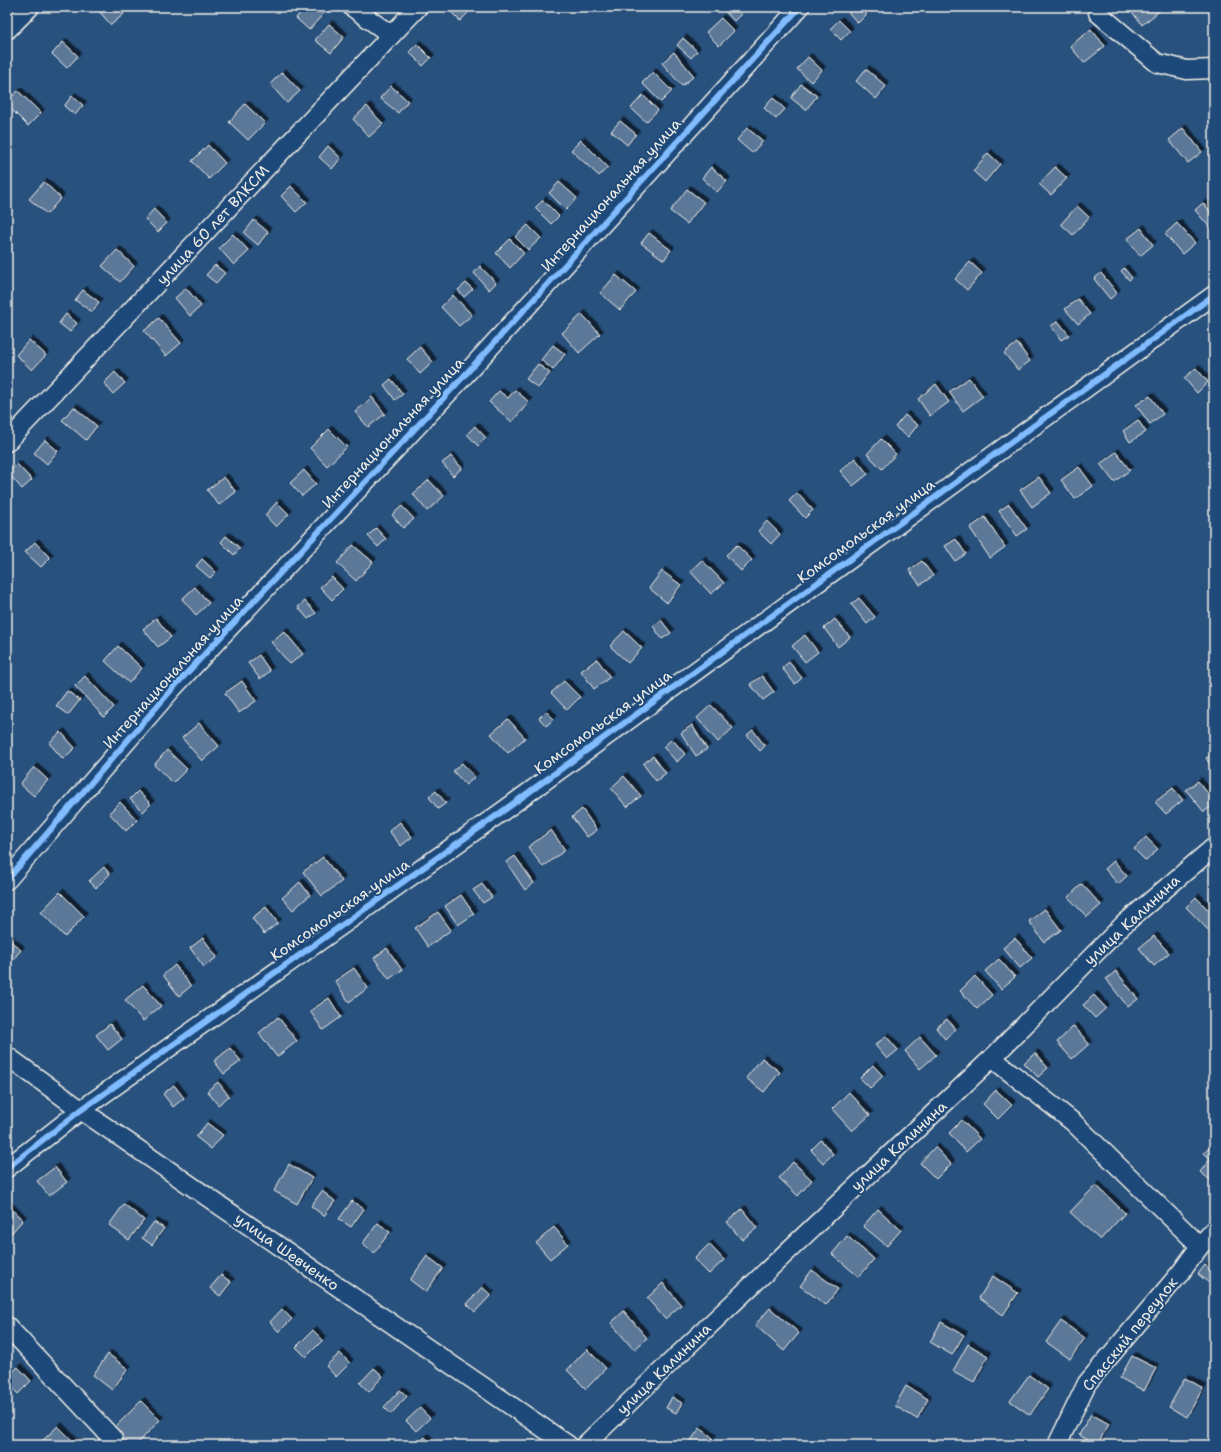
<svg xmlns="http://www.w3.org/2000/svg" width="1221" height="1452" viewBox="0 0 1221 1452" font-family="'Shantell Sans',sans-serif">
<defs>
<filter id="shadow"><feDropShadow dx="3.5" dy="-3.5" stdDeviation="0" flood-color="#0009"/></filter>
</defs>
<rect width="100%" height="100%" fill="#28517e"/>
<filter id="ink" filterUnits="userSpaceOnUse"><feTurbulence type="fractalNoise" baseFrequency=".025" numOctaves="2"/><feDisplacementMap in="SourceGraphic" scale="8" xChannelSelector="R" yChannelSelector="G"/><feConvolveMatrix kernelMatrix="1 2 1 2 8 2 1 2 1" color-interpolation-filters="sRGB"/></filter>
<g filter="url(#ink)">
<!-- building -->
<g fill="#5b7899" stroke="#f4f1e8" filter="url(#shadow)">
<path d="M101,7H118L124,14L111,25L98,10Z"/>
<path d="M305,7H319L325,12L309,30L296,18Z"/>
<path d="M448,7H470L472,9L460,21L447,8Z"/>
<path d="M721,7H739L743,12L734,21Z"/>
<path d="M851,7H860L867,14L858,23L847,11Z"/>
<path d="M1162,7L1163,8L1142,25L1129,8Z"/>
<path d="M721,18L734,31L719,46L706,32Z"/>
<path d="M839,20L850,31L841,40L830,29Z"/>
<path d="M329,24L344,37L331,53L315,40Z"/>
<path d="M1091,29L1105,46L1084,63L1070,46Z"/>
<path d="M683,38L697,51L691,58L677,45Z"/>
<path d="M63,42L78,56L67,68L52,54Z"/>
<path d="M417,44L431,58L423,66L409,52Z"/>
<path d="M674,52L694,76L682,86L662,63Z"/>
<path d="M808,57L822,70L811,82L797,69Z"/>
<path d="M866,69L886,86L876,99L856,81Z"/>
<path d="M282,72L300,91L287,103L270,84Z"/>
<path d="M653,72L672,91L661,102L642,83Z"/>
<path d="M801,84L817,96L806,110L791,98Z"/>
<path d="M391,86L408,101L398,113L380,98Z"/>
<path d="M18,91L41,113L28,126L7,105V101Z"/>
<path d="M643,95L658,110L646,122L631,108Z"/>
<path d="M72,96L83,105L75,115L64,106Z"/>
<path d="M773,98L785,109L776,119L764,108Z"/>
<path d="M245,104L265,123L248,140L229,122Z"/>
<path d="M367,106L383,124L369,137L353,119Z"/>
<path d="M620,121L636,134L627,145L611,131Z"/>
<path d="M747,128L763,141L752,153L737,140Z"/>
<path d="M1183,128L1202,152L1188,163L1169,140Z"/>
<path d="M581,140L608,167L599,176L571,150Z"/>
<path d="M208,145L225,163L209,179L192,161Z"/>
<path d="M328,146L341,158L332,169L319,157Z"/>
<path d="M988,153L1000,164L985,182L973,171Z"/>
<path d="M711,167L727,181L717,192L702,178Z"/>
<path d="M1055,167L1067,178L1051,195L1039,184Z"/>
<path d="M44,182L61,198L47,214L29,199Z"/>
<path d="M559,182L577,198L566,210L549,193Z"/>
<path d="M291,186L307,202L296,212L281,196Z"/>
<path d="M687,189L704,202L687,224L670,211Z"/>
<path d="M543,200L559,216L551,224L535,208Z"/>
<path d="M1203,203L1214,216V226L1211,229L1195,210Z"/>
<path d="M1077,206L1089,217L1073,235L1061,224Z"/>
<path d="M154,209L167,223L158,232L145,219Z"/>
<path d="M254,220L268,232L258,245L244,233Z"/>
<path d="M1177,223L1195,243L1182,254L1165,234Z"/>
<path d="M528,225L541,238L528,250L515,237Z"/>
<path d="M1141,228L1153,245L1140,256L1127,239Z"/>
<path d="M649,233L671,250L664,260L641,243Z"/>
<path d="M233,234L249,251L234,265L219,248Z"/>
<path d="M510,239L524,253L510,268L496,253Z"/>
<path d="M117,250L134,266L120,282L102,266Z"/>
<path d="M970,262L982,273L967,290L955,279Z"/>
<path d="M215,265L225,273L216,283L206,275Z"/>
<path d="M480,266L496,283L489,290L474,273Z"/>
<path d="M1124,268L1132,278L1129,280L1121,271Z"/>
<path d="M1101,273L1117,293L1110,299L1094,279Z"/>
<path d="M616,275L636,292L620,310L600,293Z"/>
<path d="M466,283L473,289L464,297L458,290Z"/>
<path d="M186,288L201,306L190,316L175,298Z"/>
<path d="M83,290L99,302L92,312L75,300Z"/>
<path d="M453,295L472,315L459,326L441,307Z"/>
<path d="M1078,299L1090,314L1078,324L1065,309Z"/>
<path d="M66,314L77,323L70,332L59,323Z"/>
<path d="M582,314L600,334L579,353L562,333Z"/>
<path d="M159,318L181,343L166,356L144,331Z"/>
<path d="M1058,321L1069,335L1061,340L1051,326Z"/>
<path d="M29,340L46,355L32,370L16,355Z"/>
<path d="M1017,343L1030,361L1018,370L1004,353Z"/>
<path d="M553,345L565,354L553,370L541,360Z"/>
<path d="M420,347L433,362L420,374L407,359Z"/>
<path d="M1214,358V369L1209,362Z"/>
<path d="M538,364L550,373L538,388L526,379Z"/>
<path d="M1196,368L1208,382L1197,393L1184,378Z"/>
<path d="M115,372L125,383L113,394L104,383Z"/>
<path d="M969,378L983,396L963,411L949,392Z"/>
<path d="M391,379L403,394L395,400L384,385Z"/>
<path d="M936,384L949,402L930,416L918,399Z"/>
<path d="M515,390L529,402L512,422L489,402L499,391L508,398Z"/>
<path d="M1150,396L1163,414L1150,424L1136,405Z"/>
<path d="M372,397L385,414L368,427L355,412Z"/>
<path d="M74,407L97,426L86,440L62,420Z"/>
<path d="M905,415L918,425L908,437L895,427Z"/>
<path d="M1138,420L1146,432L1130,442L1123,431Z"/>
<path d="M475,426L486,438L478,446L467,434Z"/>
<path d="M329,429L347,447L327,466L310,448Z"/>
<path d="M881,439L896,454L882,469L867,454Z"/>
<path d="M45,440L58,451L47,464L34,453Z"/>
<path d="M1116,452L1130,470L1114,482L1100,464Z"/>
<path d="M451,456L462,468L453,476L442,463Z"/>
<path d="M855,458L868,474L853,486L840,471Z"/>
<path d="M17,464L32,480L22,489L8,473Z"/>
<path d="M1079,467L1093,486L1075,499L1061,480Z"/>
<path d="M304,470L316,484L302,496L290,483Z"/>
<path d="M224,477L236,492L219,505L207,490Z"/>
<path d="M1039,477L1051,493L1032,507L1020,490Z"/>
<path d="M429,480L444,496L427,511L413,494Z"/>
<path d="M797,493L813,510L805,518L789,501Z"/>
<path d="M277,502L289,514L276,527L265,515Z"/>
<path d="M1009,504L1027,529L1017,536L999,511Z"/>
<path d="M402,506L414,519L403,528L392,515Z"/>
<path d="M985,517L1005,547L990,558L970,528Z"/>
<path d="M767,521L780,534L771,544L758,531Z"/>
<path d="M376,528L386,539L378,547L368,536Z"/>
<path d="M226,536L240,548L234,555L221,542Z"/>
<path d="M956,539L966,554L955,561L945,546Z"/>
<path d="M35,542L50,558L41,567L25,552Z"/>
<path d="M353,545L373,562L356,581L337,563Z"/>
<path d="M737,545L752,560L741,571L726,555Z"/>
<path d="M202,559L216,572L210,578L196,566Z"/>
<path d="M702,560L724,583L711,594L690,571Z"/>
<path d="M922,561L933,576L920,585L909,570Z"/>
<path d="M662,571L681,585L667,603L649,588Z"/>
<path d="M332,577L343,589L332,600L320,587Z"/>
<path d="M195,587L209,603L196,615L182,599Z"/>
<path d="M859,598L875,617L867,624L851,604Z"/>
<path d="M305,601L316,613L308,619L298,607Z"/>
<path d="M156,618L171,637L158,647L143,629Z"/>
<path d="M835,619L850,637L838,647L824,628Z"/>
<path d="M661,620L671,633L662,639L653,626Z"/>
<path d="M284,631L303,654L290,664L271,642Z"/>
<path d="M624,631L642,648L628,663L610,646Z"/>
<path d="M805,635L818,652L805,662L792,646Z"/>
<path d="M118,646L142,668L129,683L105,661Z"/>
<path d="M259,655L270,671L260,679L248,663Z"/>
<path d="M597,659L610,677L594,689L581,671Z"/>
<path d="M789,662L802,678L795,684L782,668Z"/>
<path d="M85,676L114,707L104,717L75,686Z"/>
<path d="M762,676L774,692L763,700L750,684Z"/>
<path d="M242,681L256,701L239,713L225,693Z"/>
<path d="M564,681L580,697L567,710L551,693Z"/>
<path d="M67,691L80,700L68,715L56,706Z"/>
<path d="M711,705L733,728L718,742L697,718Z"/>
<path d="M546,711L554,719L546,726L539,718Z"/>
<path d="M508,719L525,738L508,753L491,734Z"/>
<path d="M199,723L219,746L202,761L182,738Z"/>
<path d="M692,725L707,749L696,756L681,733Z"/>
<path d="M753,730L765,746L760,751L747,735Z"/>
<path d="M61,732L75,748L63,759L49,743Z"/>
<path d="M672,739L685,754L677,762L663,747Z"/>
<path d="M167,750L187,769L173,783L154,765Z"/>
<path d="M1214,753V772L1206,758Z"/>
<path d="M653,756L666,773L656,781L643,764Z"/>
<path d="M462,763L475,777L466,785L453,771Z"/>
<path d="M34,767L48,780L34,796L20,784Z"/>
<path d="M624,776L641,796L627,807L611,788Z"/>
<path d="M1198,781L1214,801V804L1204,812L1186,790Z"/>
<path d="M1173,788L1183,800L1166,814L1155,802Z"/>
<path d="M138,791L151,804L143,812L130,799Z"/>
<path d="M436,791L446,803L438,809L429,797Z"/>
<path d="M120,802L137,820L126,831L109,813Z"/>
<path d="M582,809L597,830L587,837L572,817Z"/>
<path d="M400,822L412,837L401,846L389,831Z"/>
<path d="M551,830L565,850L543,867L528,847Z"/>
<path d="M1146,837L1158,849L1146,861L1134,849Z"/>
<path d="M515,856L534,883L525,890L506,862Z"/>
<path d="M323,857L342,881L322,896L303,872Z"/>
<path d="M1114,861L1127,876L1118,884L1105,869Z"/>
<path d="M104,867L110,874L96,888L89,881Z"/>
<path d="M300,882L310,895L293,910L282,898Z"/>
<path d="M482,884L492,897L483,903L473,890Z"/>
<path d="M1082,884L1101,905L1087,917L1068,897Z"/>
<path d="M60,892L84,916L65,937L41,912Z"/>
<path d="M461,895L474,914L458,925L445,906Z"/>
<path d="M1196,897L1214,916V930L1211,933L1186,907Z"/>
<path d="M266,907L278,923L264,934L252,918Z"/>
<path d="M1045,909L1061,930L1044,942L1029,921Z"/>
<path d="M438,912L451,930L428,947L415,928Z"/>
<path d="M1154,936L1169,953L1154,966L1139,948Z"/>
<path d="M7,938L21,950L7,967Z"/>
<path d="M203,938L217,957L204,967L190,948Z"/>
<path d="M1015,938L1032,958L1020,968L1003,948Z"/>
<path d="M387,948L402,970L389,979L374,958Z"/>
<path d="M999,959L1015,977L1001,989L985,971Z"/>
<path d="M175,965L191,986L179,996L163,975Z"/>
<path d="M354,968L368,988L349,1002L335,981Z"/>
<path d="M1116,971L1138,999L1128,1007L1106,979Z"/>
<path d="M975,976L992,995L977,1009L960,991Z"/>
<path d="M143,985L161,1006L143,1021L125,1000Z"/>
<path d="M1094,995L1106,1008L1095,1018L1083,1005Z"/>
<path d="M329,998L341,1017L323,1030L310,1011Z"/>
<path d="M278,1017L297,1041L277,1057L259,1033Z"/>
<path d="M947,1019L956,1029L945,1039L936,1028Z"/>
<path d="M110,1024L122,1039L108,1050L96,1035Z"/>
<path d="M1074,1026L1089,1044L1072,1059L1057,1042Z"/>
<path d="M886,1036L898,1050L887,1059L875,1045Z"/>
<path d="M920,1037L936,1055L920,1069L905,1051Z"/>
<path d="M230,1048L241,1061L224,1074L214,1061Z"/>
<path d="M1035,1053L1048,1068L1038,1077L1024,1063Z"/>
<path d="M762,1058L780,1072L764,1092L746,1078Z"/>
<path d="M873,1065L883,1076L870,1088L860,1078Z"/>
<path d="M218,1082L229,1096L218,1105L207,1091Z"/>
<path d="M174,1085L184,1098L173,1107L163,1094Z"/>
<path d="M996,1090L1012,1105L998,1119L983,1104Z"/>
<path d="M849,1092L870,1115L852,1131L832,1109Z"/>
<path d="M962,1120L980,1139L966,1152L949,1133Z"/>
<path d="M207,1123L223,1135L211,1149L196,1137Z"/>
<path d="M821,1140L833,1154L823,1163L811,1150Z"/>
<path d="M1214,1143V1162L1204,1153Z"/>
<path d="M935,1147L951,1164L936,1179L920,1163Z"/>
<path d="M1210,1159L1214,1162V1183L1200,1172Z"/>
<path d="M793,1162L812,1180L798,1196L779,1178Z"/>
<path d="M289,1164L312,1178L297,1204L274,1191Z"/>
<path d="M55,1167L67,1182L49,1196L37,1181Z"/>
<path d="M1096,1185L1125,1213L1100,1240L1070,1212Z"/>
<path d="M322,1191L335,1201L324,1216L311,1206Z"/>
<path d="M352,1201L364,1209L351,1227L339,1219Z"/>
<path d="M124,1204L144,1220L129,1240L109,1225Z"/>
<path d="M7,1205L23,1220L7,1238Z"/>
<path d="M742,1209L757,1228L742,1240L727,1222Z"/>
<path d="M878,1209L901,1230L887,1246L863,1226Z"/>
<path d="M154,1222L164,1228L152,1245L142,1238Z"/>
<path d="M378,1223L390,1232L374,1253L362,1244Z"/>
<path d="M554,1227L568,1244L550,1259L536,1243Z"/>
<path d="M847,1236L874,1259L859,1277L832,1254Z"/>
<path d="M709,1244L724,1260L709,1274L694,1259Z"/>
<path d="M427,1256L443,1268L426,1292L410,1280Z"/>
<path d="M1205,1265L1214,1272V1287L1198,1274Z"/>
<path d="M812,1270L838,1289L826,1305L800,1286Z"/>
<path d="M221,1275L231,1282L220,1296L210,1288Z"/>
<path d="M993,1276L1018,1293L1003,1315L979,1298Z"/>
<path d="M663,1283L681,1305L665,1319L647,1298Z"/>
<path d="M482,1287L491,1295L475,1312L467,1304Z"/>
<path d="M770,1308L799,1333L784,1351L755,1325Z"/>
<path d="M282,1309L292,1319L279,1332L270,1322Z"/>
<path d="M624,1311L647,1338L634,1350L611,1323Z"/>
<path d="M1061,1321L1085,1338L1070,1359L1046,1342Z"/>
<path d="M941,1322L964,1335L952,1355L930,1342Z"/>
<path d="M313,1330L323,1340L306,1357L296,1347Z"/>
<path d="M7,1339L12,1345L7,1349Z"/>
<path d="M968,1344L988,1356L974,1382L953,1371Z"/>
<path d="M587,1349L606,1368L586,1389L567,1370Z"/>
<path d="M340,1353L350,1363L336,1377L326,1366Z"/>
<path d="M108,1354L128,1369L112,1390L93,1375Z"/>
<path d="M1132,1356L1156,1368L1144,1391L1120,1378Z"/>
<path d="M18,1367L31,1381L18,1394L7,1382V1377Z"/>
<path d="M374,1368L383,1376L369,1392L360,1383Z"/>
<path d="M1029,1375L1048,1389L1030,1415L1010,1401Z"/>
<path d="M1185,1378L1203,1388L1187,1417L1169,1407Z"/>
<path d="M906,1386L928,1399L917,1419L895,1406Z"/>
<path d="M400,1390L407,1396L391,1414L384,1407Z"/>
<path d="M672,1397L682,1403L676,1413L666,1408Z"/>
<path d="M141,1401L160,1420L136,1445H130L114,1428Z"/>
<path d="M420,1408L430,1418L416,1431L406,1421Z"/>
<path d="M1091,1414L1109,1424L1097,1445L1079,1435Z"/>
<path d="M58,1426L77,1445H42L40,1443Z"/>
<path d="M700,1428L713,1438L707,1445H692L689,1443Z"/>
<path d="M425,1437L433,1445H416Z"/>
</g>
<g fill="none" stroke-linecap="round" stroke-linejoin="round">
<!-- minor casing -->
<g stroke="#f4f1e8" stroke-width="21">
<g id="minor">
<path d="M352,7L391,35"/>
<path d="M1098,13L1157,63L1187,70L1214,69"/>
<path d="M7,30L30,7"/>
<path d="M7,442L418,7"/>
<path d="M7,880L172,689L463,377L800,7"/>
<path d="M7,1056L81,1110L568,1445"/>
<path d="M992,1058L1073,1122L1200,1246"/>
<path d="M7,1168L81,1110L503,811L1214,295"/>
<path d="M7,1326L113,1439L107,1445"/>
<path d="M585,1445L677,1356L992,1058L1124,924L1214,847"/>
<path d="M1057,1445L1087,1383L1181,1272L1200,1246L1214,1230"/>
</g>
</g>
<!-- minor -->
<use href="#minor" stroke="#1f4a7a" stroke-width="18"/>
<!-- cycleway casing -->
<g stroke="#1f4a7a" stroke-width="8">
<g id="cycleway">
<path d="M7,880L172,689L463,377L800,7"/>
<path d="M7,1168L81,1110L503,811L1214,295"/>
</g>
</g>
<!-- cycleway -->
<use href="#cycleway" stroke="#80bcff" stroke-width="6"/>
</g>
</g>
<g text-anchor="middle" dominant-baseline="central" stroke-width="4" stroke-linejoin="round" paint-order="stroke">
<!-- street labels -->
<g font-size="15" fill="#f4f1e8" stroke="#1f4a7a">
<text transform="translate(611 195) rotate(-48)">Интернациональная улица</text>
<text transform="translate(213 225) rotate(-47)">улица 60 лет ВЛКСМ</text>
<text transform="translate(393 433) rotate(-47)">Интернациональная улица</text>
<text transform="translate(866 531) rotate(-36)">Комсомольская улица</text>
<text transform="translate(173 672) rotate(-48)">Интернациональная улица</text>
<text transform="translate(603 722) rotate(-36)">Комсомольская улица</text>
<text transform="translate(340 910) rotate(-35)">Комсомольская улица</text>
<text transform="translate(1132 920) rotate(-43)">улица Калинина</text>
<text transform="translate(899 1146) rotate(-43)">улица Калинина</text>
<text transform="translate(287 1252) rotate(35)">улица Шевченко</text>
<text transform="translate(1130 1334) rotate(-51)">Спасский переулок</text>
<text transform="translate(664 1369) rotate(-44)">улица Калинина</text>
</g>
</g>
<!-- margin -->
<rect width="1221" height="1452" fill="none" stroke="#1f4a7a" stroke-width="24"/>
<rect x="12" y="12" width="1197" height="1428" fill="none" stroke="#f4f1e8" stroke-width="1.5" filter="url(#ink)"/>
</svg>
